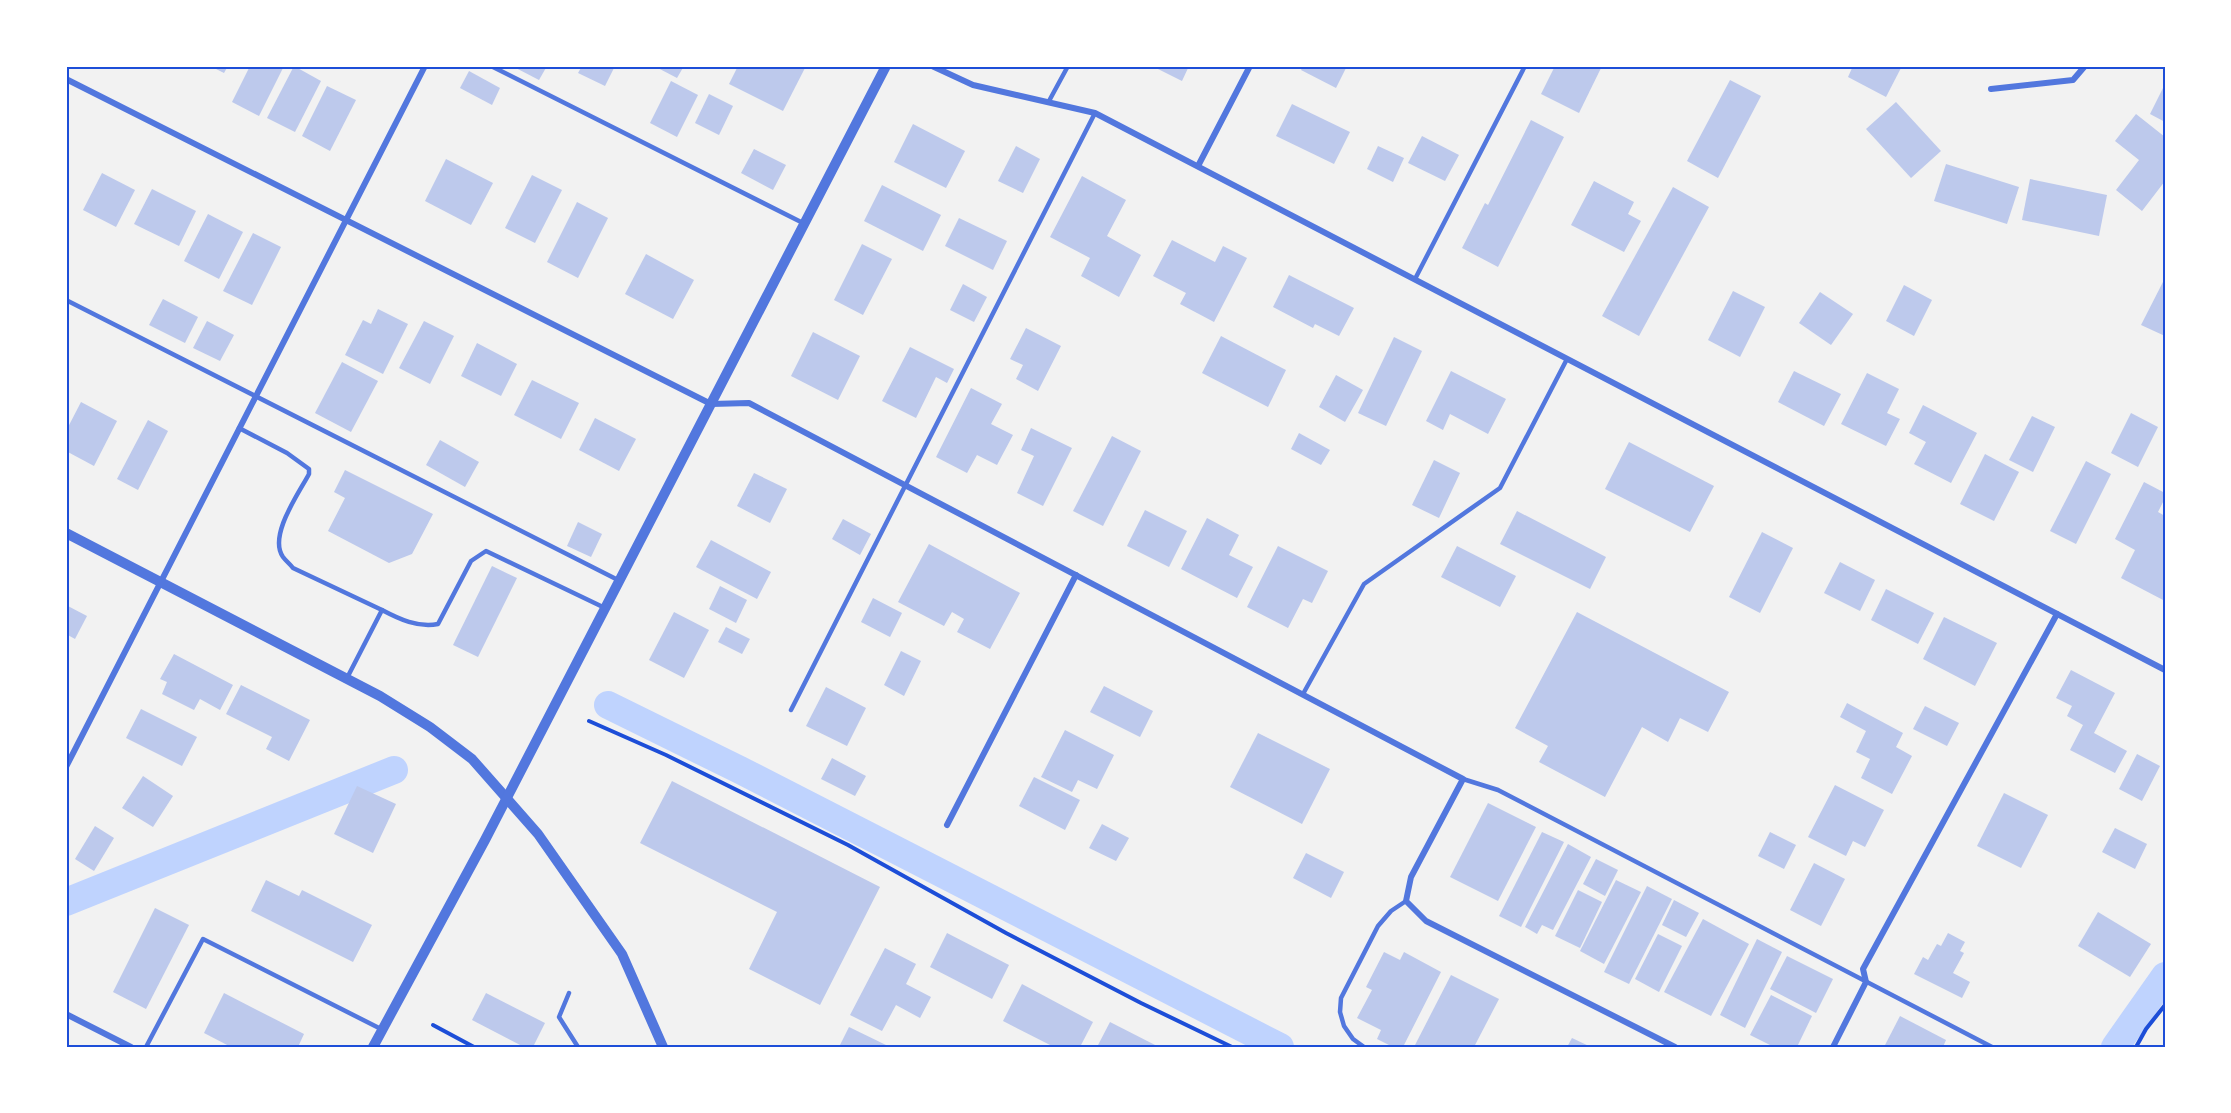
<svg xmlns="http://www.w3.org/2000/svg" width="2231" height="1113" viewBox="0 0 2231 1113" font-family="'Noto Sans',sans-serif">
<rect width="100%" height="100%" fill="#f2f2f2"/>
<g fill="none" stroke-linecap="round" stroke-linejoin="round">
<!-- canal -->
<g stroke="#bfd3fe" stroke-width="28">
<path d="M608,705L740,770L1280,1047"/>
<path d="M66,902L394,770"/>
<path d="M2115,1047L2165,976"/>
</g>
</g>
<!-- building -->
<g fill="#bdc9ec">
<path d="M210,66H228L224,73Z"/>
<path d="M250,66H278L283,68L259,116L232,102Z"/>
<path d="M294,66L321,81L295,132L267,118Z"/>
<path d="M512,66H547L539,80Z"/>
<path d="M582,66H615L605,86L578,73Z"/>
<path d="M654,66H684L677,78Z"/>
<path d="M738,66H806L783,111L729,84Z"/>
<path d="M1152,66H1189L1182,81Z"/>
<path d="M1303,66H1347L1336,88L1301,70Z"/>
<path d="M1555,66H1602L1579,113L1541,94Z"/>
<path d="M1853,66H1902L1886,97L1848,77Z"/>
<path d="M469,71L500,88L492,105L460,88Z"/>
<path d="M1730,80L1761,96L1718,178L1687,161Z"/>
<path d="M671,81L698,95L677,137L650,123Z"/>
<path d="M2165,84V122L2150,114Z"/>
<path d="M327,86L356,100L330,151L302,136Z"/>
<path d="M709,94L733,106L719,135L695,123Z"/>
<path d="M1896,102L1941,151L1911,178L1866,129Z"/>
<path d="M1292,104L1350,132L1334,164L1276,136Z"/>
<path d="M2136,114L2165,137V181L2142,211L2116,190L2139,160L2115,141Z"/>
<path d="M1531,120L1564,137L1498,267L1462,248L1485,203L1488,205Z"/>
<path d="M913,124L965,151L946,188L894,162Z"/>
<path d="M1422,136L1459,155L1445,181L1408,163Z"/>
<path d="M1016,146L1040,159L1023,193L998,181Z"/>
<path d="M1378,146L1404,158L1393,182L1367,169Z"/>
<path d="M754,149L786,165L773,190L741,173Z"/>
<path d="M446,159L493,183L471,225L425,201Z"/>
<path d="M1946,164L2019,187L2007,224L1934,201Z"/>
<path d="M102,173L135,190L116,227L83,210Z"/>
<path d="M532,175L562,190L535,243L505,228Z"/>
<path d="M1082,176L1126,200L1107,236L1141,255L1119,297L1081,276L1090,258L1050,237Z"/>
<path d="M2030,179L2107,195L2099,236L2022,220Z"/>
<path d="M1594,181L1634,202L1628,214L1641,221L1624,252L1571,225Z"/>
<path d="M882,185L941,215L923,251L864,221Z"/>
<path d="M1673,187L1709,207L1639,336L1602,316Z"/>
<path d="M152,189L196,211L179,246L134,224Z"/>
<path d="M577,202L608,218L578,278L547,262Z"/>
<path d="M208,214L243,232L219,279L184,261Z"/>
<path d="M959,218L1007,241L993,270L945,246Z"/>
<path d="M253,233L281,247L252,305L223,291Z"/>
<path d="M1172,240L1215,262L1223,246L1247,258L1214,322L1180,304L1186,293L1153,276Z"/>
<path d="M862,244L892,259L863,315L834,300Z"/>
<path d="M646,254L694,280L673,319L625,294Z"/>
<path d="M1289,275L1354,308L1339,336L1315,324L1313,328L1273,307Z"/>
<path d="M2165,278V336L2141,325Z"/>
<path d="M963,284L987,297L974,322L950,310Z"/>
<path d="M1904,285L1932,300L1914,336L1886,321Z"/>
<path d="M1733,291L1765,307L1740,357L1708,340Z"/>
<path d="M1820,292L1853,314L1831,345L1799,323Z"/>
<path d="M163,299L198,317L185,343L149,325Z"/>
<path d="M378,309L408,324L383,374L345,355L363,320L371,324Z"/>
<path d="M207,321L234,335L220,361L193,348Z"/>
<path d="M424,321L454,336L430,384L399,368Z"/>
<path d="M1026,328L1061,346L1038,391L1016,379L1023,365L1010,359Z"/>
<path d="M813,332L860,356L838,400L791,376Z"/>
<path d="M1221,336L1286,370L1268,407L1202,373Z"/>
<path d="M1394,337L1422,351L1386,426L1358,413Z"/>
<path d="M477,343L517,364L501,396L461,376Z"/>
<path d="M910,347L954,369L947,383L936,377L916,418L882,401Z"/>
<path d="M342,362L378,381L351,432L315,413Z"/>
<path d="M1451,371L1506,399L1488,434L1450,414L1443,430L1426,421Z"/>
<path d="M1794,371L1841,394L1824,426L1778,402Z"/>
<path d="M1867,373L1899,389L1887,413L1900,419L1886,446L1841,424Z"/>
<path d="M1336,375L1363,390L1345,422L1319,407Z"/>
<path d="M532,380L579,403L561,439L514,415Z"/>
<path d="M971,388L1002,404L991,424L1013,435L997,465L977,455L967,473L936,457Z"/>
<path d="M81,402L117,421L94,466L66,451V431Z"/>
<path d="M1923,405L1977,433L1951,483L1914,464L1926,442L1909,433Z"/>
<path d="M2131,413L2158,427L2138,467L2111,453Z"/>
<path d="M2032,416L2055,427L2033,472L2009,460Z"/>
<path d="M595,418L636,439L619,471L579,450Z"/>
<path d="M148,420L168,431L138,490L117,479Z"/>
<path d="M1031,428L1072,448L1043,506L1017,493L1034,456L1021,450Z"/>
<path d="M1299,433L1330,450L1321,465L1291,449Z"/>
<path d="M1112,436L1141,451L1103,526L1073,511Z"/>
<path d="M440,440L479,462L465,487L426,465Z"/>
<path d="M1629,442L1714,486L1690,532L1605,489Z"/>
<path d="M1985,454L2019,472L1994,521L1960,504Z"/>
<path d="M1434,460L1460,473L1439,518L1412,505Z"/>
<path d="M2086,461L2111,474L2076,544L2050,531Z"/>
<path d="M345,470L433,514L412,554L389,563L328,531L345,498L334,492Z"/>
<path d="M754,473L787,489L770,523L737,506Z"/>
<path d="M2144,482L2165,493V498L2158,512L2165,516V601L2121,578L2135,550L2115,539Z"/>
<path d="M1145,510L1187,531L1169,567L1127,546Z"/>
<path d="M1517,511L1606,557L1590,589L1500,544Z"/>
<path d="M1207,518L1239,535L1229,555L1253,567L1237,598L1181,569Z"/>
<path d="M843,519L871,534L860,555L832,539Z"/>
<path d="M578,522L602,534L591,557L567,546Z"/>
<path d="M1762,532L1793,548L1760,613L1729,597Z"/>
<path d="M711,540L771,572L757,599L696,567Z"/>
<path d="M929,544L1020,593L990,649L957,632L964,619L952,612L944,626L898,602Z"/>
<path d="M1278,546L1328,571L1312,603L1303,599L1288,628L1247,607Z"/>
<path d="M1457,546L1516,576L1500,607L1441,577Z"/>
<path d="M1840,562L1875,580L1860,611L1824,593Z"/>
<path d="M492,566L517,578L478,657L453,645Z"/>
<path d="M720,586L747,600L736,623L709,609Z"/>
<path d="M1886,589L1934,613L1918,644L1871,620Z"/>
<path d="M873,598L902,613L890,637L861,622Z"/>
<path d="M66,605L87,616L75,639L66,634Z"/>
<path d="M674,612L709,630L684,678L649,660Z"/>
<path d="M1577,612L1729,692L1708,732L1680,718L1668,742L1642,727L1605,797L1539,762L1548,746L1515,728Z"/>
<path d="M1944,617L1997,643L1975,686L1923,659Z"/>
<path d="M726,627L750,639L742,654L718,642Z"/>
<path d="M901,651L921,661L904,696L884,685Z"/>
<path d="M174,654L233,685L220,710L200,699L194,710L162,694L167,682L160,679Z"/>
<path d="M2071,670L2115,693L2094,733L2127,751L2115,773L2070,750L2083,725L2067,716L2072,706L2056,698Z"/>
<path d="M241,685L310,720L289,761L266,749L272,737L226,714Z"/>
<path d="M1104,686L1153,711L1140,737L1090,712Z"/>
<path d="M826,687L866,708L847,746L806,726Z"/>
<path d="M1847,703L1903,733L1896,747L1912,756L1892,794L1861,778L1870,759L1856,752L1866,731L1840,717Z"/>
<path d="M1925,706L1959,723L1947,746L1913,729Z"/>
<path d="M141,709L197,737L182,766L126,738Z"/>
<path d="M1065,730L1114,755L1097,789L1078,780L1072,792L1041,777Z"/>
<path d="M1258,733L1330,769L1302,824L1230,787Z"/>
<path d="M2137,754L2160,766L2142,801L2119,789Z"/>
<path d="M832,758L866,776L855,796L821,779Z"/>
<path d="M143,776L173,796L153,827L122,808Z"/>
<path d="M1034,777L1080,800L1065,830L1019,806Z"/>
<path d="M672,781L880,887L820,1005L749,969L777,912L640,843Z"/>
<path d="M1835,785L1884,810L1865,847L1853,841L1846,856L1808,837Z"/>
<path d="M357,786L396,804L373,853L334,834Z"/>
<path d="M2004,793L2048,815L2021,868L1977,846Z"/>
<path d="M1488,803L1536,827L1498,901L1450,877Z"/>
<path d="M1102,824L1129,838L1116,861L1089,848Z"/>
<path d="M95,826L114,838L94,871L75,859Z"/>
<path d="M2115,828L2147,844L2135,869L2102,852Z"/>
<path d="M1542,832L1564,842L1521,927L1499,916Z"/>
<path d="M1770,832L1796,845L1784,869L1758,856Z"/>
<path d="M1568,844L1591,857L1553,930L1542,925L1537,934L1525,927Z"/>
<path d="M1306,853L1344,872L1331,898L1293,878Z"/>
<path d="M1596,859L1618,870L1605,896L1583,884Z"/>
<path d="M1814,863L1845,879L1821,926L1790,910Z"/>
<path d="M266,880L299,896L302,890L372,925L353,962L251,911Z"/>
<path d="M1616,880L1641,892L1604,964L1580,951Z"/>
<path d="M1647,886L1672,899L1629,984L1604,972Z"/>
<path d="M1578,890L1602,902L1580,948L1555,936Z"/>
<path d="M1674,900L1699,913L1686,937L1662,925Z"/>
<path d="M155,908L189,925L146,1009L113,992Z"/>
<path d="M2098,912L2151,944L2130,977L2078,946Z"/>
<path d="M1703,919L1749,944L1711,1016L1664,992Z"/>
<path d="M947,933L1009,965L992,999L930,967Z"/>
<path d="M1948,933L1965,942L1960,951L1964,953L1953,973L1970,982L1962,998L1914,974L1923,957L1928,960L1937,944L1941,946Z"/>
<path d="M1658,934L1682,946L1659,992L1635,979Z"/>
<path d="M1757,939L1782,952L1745,1028L1720,1015Z"/>
<path d="M885,948L916,964L906,984L931,997L920,1018L896,1005L882,1031L850,1015Z"/>
<path d="M1384,952L1400,960L1404,952L1441,972L1403,1047H1393L1377,1039L1381,1030L1357,1018L1372,990L1366,987Z"/>
<path d="M1787,956L1833,979L1816,1013L1770,989Z"/>
<path d="M1451,975L1499,999L1474,1047H1414Z"/>
<path d="M1022,984L1093,1022L1080,1047H1054L1003,1021Z"/>
<path d="M224,993L304,1034L298,1047H231L204,1033Z"/>
<path d="M486,993L545,1023L533,1047H524L472,1020Z"/>
<path d="M1771,995L1812,1016L1797,1047H1774L1750,1035Z"/>
<path d="M1900,1016L1946,1040L1943,1047H1884Z"/>
<path d="M1110,1022L1159,1047H1097Z"/>
<path d="M849,1027L886,1045L885,1047H839Z"/>
<path d="M1572,1038L1591,1047H1567Z"/>
</g>
<g fill="none" stroke-linecap="round" stroke-linejoin="round">
<!-- path -->
<g stroke="#1d4ed8" stroke-width="4">
<path d="M589,721L666,755L848,845L1006,933L1141,1003L1232,1047"/>
<path d="M433,1025L474,1047"/>
<path d="M2136,1047L2146,1029L2165,1005"/>
</g>
<!-- service -->
<g stroke="#5277de" stroke-width="4.5">
<path d="M491,66L805,224"/>
<path d="M1049,101L1068,66"/>
<path d="M1415,279L1525,66"/>
<path d="M66,300L620,581"/>
<path d="M239,428L287,453L309,469V474C299,493 268,536 283,557C286,561 290,564 293,568L382,610"/>
<path d="M347,678L382,610C399,619 418,628 438,624L471,561L486,551L605,608"/>
<path d="M1303,694L1364,584L1500,488L1567,359"/>
<path d="M791,710L1095,113"/>
<path d="M1463,779L1498,790L1992,1047"/>
<path d="M569,993L559,1017L578,1047"/>
<path d="M146,1047L203,939L381,1029"/>
<path d="M1364,1047L1353,1039L1344,1026L1340,1012L1341,998L1378,926L1391,911L1406,901"/>
</g>
<!-- minor -->
<g stroke="#5277de" stroke-width="6">
<path d="M932,66L973,85L1095,113L2165,670"/>
<path d="M66,79L711,404L749,403L1463,779L1411,877L1406,901L1426,921L1675,1047"/>
<path d="M1991,89L2073,80L2085,66"/>
<path d="M1198,166L1250,66"/>
<path d="M66,767L425,66"/>
<path d="M947,825L1076,575"/>
<path d="M66,1014L131,1047"/>
<path d="M1833,1047L1866,982L1863,969L2057,614"/>
</g>
<!-- tertiary -->
<g stroke="#5277de" stroke-width="10">
<path d="M66,533L380,696L430,727L472,759L538,834L622,954L663,1047"/>
<path d="M373,1047L485,840L886,66"/>
</g>
</g>
<!-- border -->
<rect width="2231" height="1113" fill="none" stroke="#ffffff" stroke-width="135"/>
<rect x="68" y="68" width="2096" height="978" fill="none" stroke="#1d4ed8" stroke-width="2"/>
</svg>
